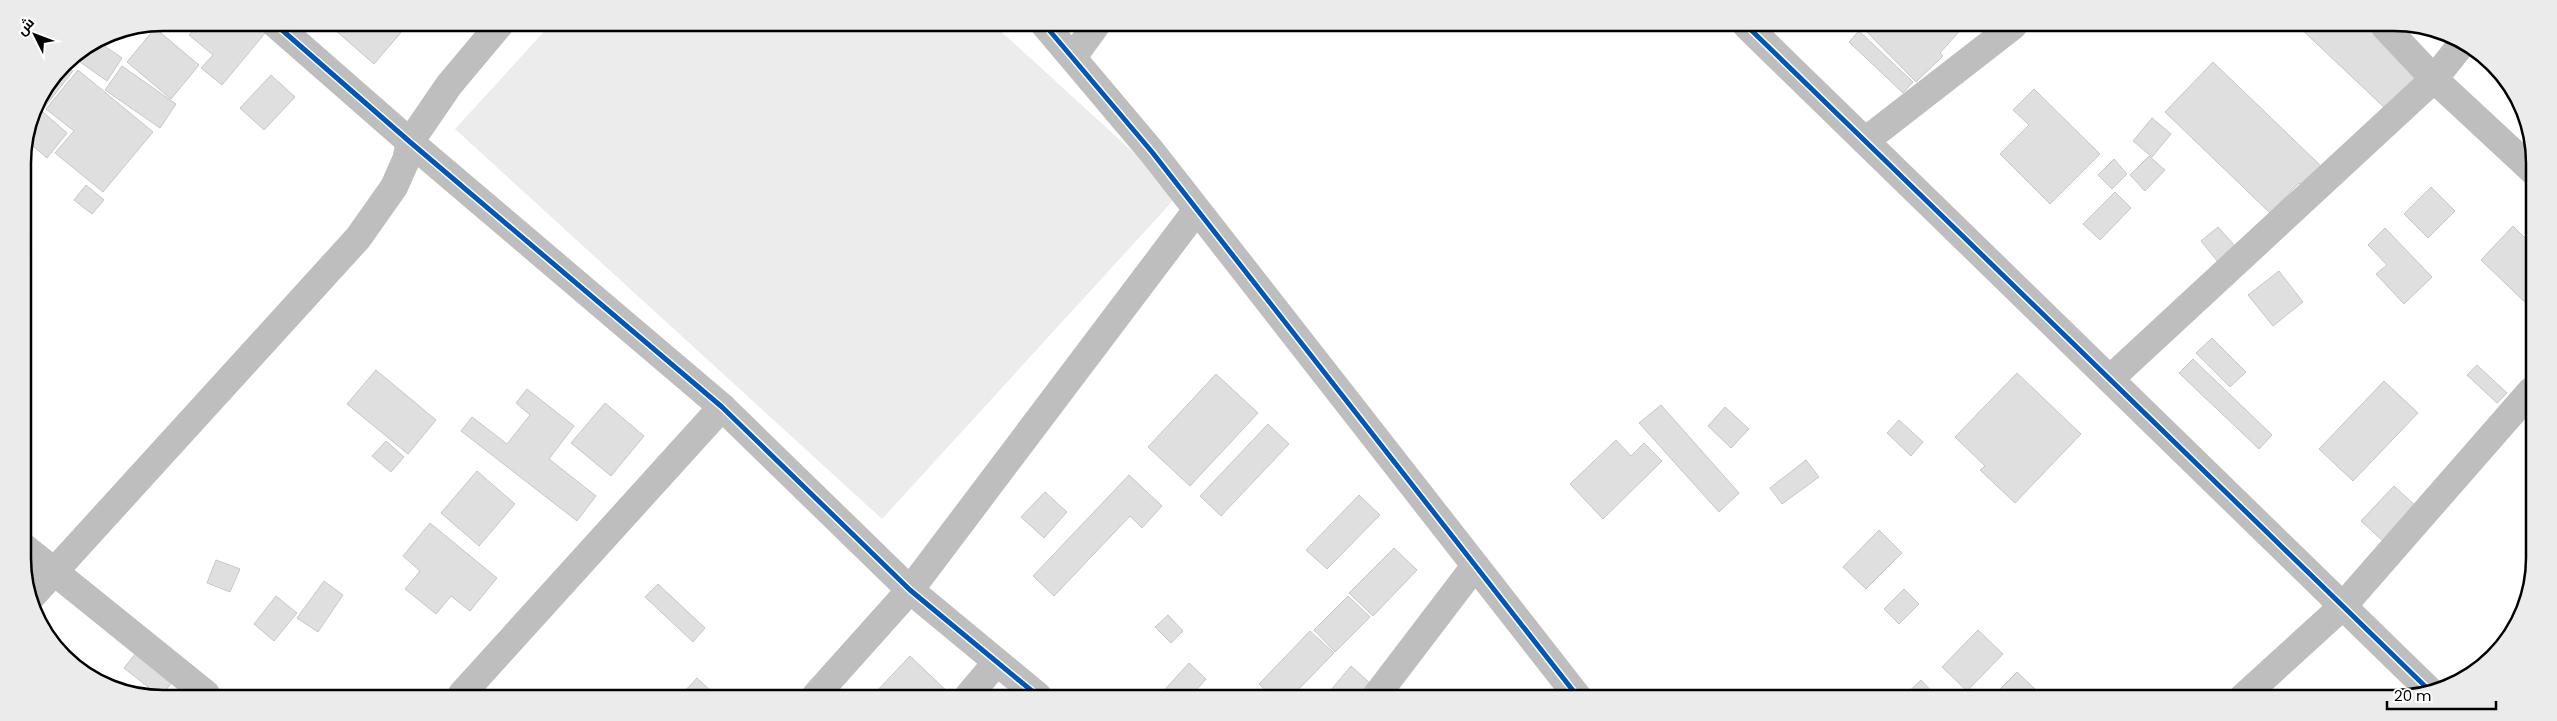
<svg xmlns="http://www.w3.org/2000/svg" width="2557" height="721" viewBox="0 0 2557 721" font-family="Poppins,Cairo,sans-serif">
<rect width="100%" height="100%" fill="#fff"/>
<!-- green -->
<path fill="#ececec" d="M552,23L993,24L1179,194L882,519L455,129Z"/>
<!-- building -->
<g fill="#dfdfdf" stroke="#c7c7c7">
<path d="M200,23H267L271,26L222,85L201,68L213,55L189,35Z"/>
<path d="M327,23H409L374,64Z"/>
<path d="M1861,26H1964L1940,53L1943,56L1916,82Z"/>
<path d="M2299,27H2388L2429,66L2387,110Z"/>
<path d="M155,28L199,65L171,99L127,62Z"/>
<path d="M1859,31L1913,82L1903,93L1849,42Z"/>
<path d="M97,41L122,58L107,81L73,57Z"/>
<path d="M2213,62L2321,166L2302,185L2299,183L2270,213L2165,112Z"/>
<path d="M64,64L73,71L44,108L38,102Z"/>
<path d="M122,66L176,104L160,128L105,90Z"/>
<path d="M78,70L153,132L103,192L55,153L74,131L46,109Z"/>
<path d="M271,75L295,97L264,130L240,108Z"/>
<path d="M2034,89L2100,154L2050,204L2000,154L2029,125L2013,110Z"/>
<path d="M36,106L67,133L47,158L26,140Z"/>
<path d="M2152,118L2171,134L2152,157L2133,141Z"/>
<path d="M2149,156L2165,170L2145,191L2130,175Z"/>
<path d="M2114,159L2127,174L2112,189L2098,175Z"/>
<path d="M86,185L104,200L92,214L74,200Z"/>
<path d="M2431,187L2455,211L2428,238L2404,214Z"/>
<path d="M2115,192L2131,208L2100,240L2083,224Z"/>
<path d="M2513,226L2531,244V308L2481,260Z"/>
<path d="M2218,227L2236,247L2218,262L2201,241Z"/>
<path d="M2385,228L2432,277L2404,304L2376,274L2387,265L2368,245Z"/>
<path d="M2279,271L2303,302L2273,326L2248,295Z"/>
<path d="M2212,338L2246,372L2230,387L2196,353Z"/>
<path d="M2193,359L2272,435L2259,449L2179,373Z"/>
<path d="M2477,365L2507,393L2497,403L2467,375Z"/>
<path d="M376,370L436,420L408,454L347,404Z"/>
<path d="M2017,373L2081,434L2015,503L1980,470L1985,466L1955,437Z"/>
<path d="M1216,374L1258,413L1190,486L1148,447Z"/>
<path d="M2384,381L2418,413L2353,481L2319,449Z"/>
<path d="M527,389L574,426L549,459L596,496L577,521L461,431L472,417L507,444L530,415L516,403Z"/>
<path d="M605,403L644,436L611,476L571,443Z"/>
<path d="M1661,405L1739,493L1719,512L1639,423Z"/>
<path d="M1725,407L1749,429L1731,448L1708,426Z"/>
<path d="M1899,420L1923,442L1911,456L1887,433Z"/>
<path d="M1268,424L1289,444L1221,516L1200,496Z"/>
<path d="M1616,440L1631,456L1644,443L1662,461L1603,519L1570,484Z"/>
<path d="M386,441L404,457L391,472L372,456Z"/>
<path d="M1806,460L1819,477L1782,504L1770,488Z"/>
<path d="M477,471L515,504L479,546L441,513Z"/>
<path d="M1129,475L1162,506L1142,528L1130,516L1054,596L1033,576Z"/>
<path d="M2394,486L2418,508L2385,543L2361,521Z"/>
<path d="M1045,492L1067,512L1044,538L1021,517Z"/>
<path d="M1359,495L1380,515L1327,569L1306,550Z"/>
<path d="M430,523L497,578L470,611L451,596L436,614L405,589L420,571L403,556Z"/>
<path d="M1879,530L1902,553L1866,589L1843,567Z"/>
<path d="M1394,548L1417,570L1373,616L1349,593Z"/>
<path d="M216,560L240,569L230,592L207,583Z"/>
<path d="M324,581L343,595L318,632L297,618Z"/>
<path d="M658,584L705,628L693,642L645,597Z"/>
<path d="M1904,589L1919,604L1899,624L1884,609Z"/>
<path d="M276,596L297,613L274,641L254,624Z"/>
<path d="M1348,596L1370,617L1335,652L1314,630Z"/>
<path d="M1168,615L1183,631L1171,643L1155,627Z"/>
<path d="M1978,630L2003,654L1967,691L1942,667Z"/>
<path d="M1310,631L1334,653L1292,696H1272L1259,684Z"/>
<path d="M136,653L172,682L163,694H157L124,668Z"/>
<path d="M910,656L951,695H873Z"/>
<path d="M1189,663L1206,679L1191,696H1159Z"/>
<path d="M1351,666L1370,683L1358,696H1326Z"/>
<path d="M2017,672L2036,690L2030,697H2006L1999,690Z"/>
<path d="M697,678L715,695H681Z"/>
<path d="M1921,680L1935,695L1932,697H1903Z"/>
<path d="M1779,690L1784,697H1770Z"/>
</g>
<g fill="none" stroke-linecap="round" stroke-linejoin="round">
<!-- minor -->
<g stroke="#bebebe" stroke-width="28">
<path d="M274,23L410,142L722,407L910,590L1038,696"/>
<path d="M1044,24L1152,152L1578,697"/>
<path d="M1747,26L2431,692"/>
<path d="M2385,27L2434,79L2532,170"/>
<path d="M1073,57L1097,24"/>
<path d="M1865,141L2013,26"/>
<path d="M2110,379L2434,79L2461,45"/>
<path d="M25,548L206,694"/>
<path d="M31,597L358,238L394,187L406,160L410,142L449,85L501,23"/>
<path d="M462,694L722,407"/>
<path d="M816,695L910,590L1196,211"/>
<path d="M969,695L996,663"/>
<path d="M1376,696L1475,566"/>
<path d="M2242,698L2343,606L2531,391"/>
</g>
<!-- cycleway casing -->
<g stroke="#fff" stroke-width="8">
<g id="cycleway">
<path d="M274,23L410,142L722,407L910,590L1038,696"/>
<path d="M1044,24L1152,152L1578,697"/>
<path d="M1747,26L2431,692"/>
</g>
</g>
<!-- cycleway -->
<use href="#cycleway" stroke="#0057b8" stroke-width="5"/>
</g>
<!-- crop -->
<path d="M0 0H2557V721H0ZM163 31H2394A132 132 0 0 1 2526 163V558A132 132 0 0 1 2394 690H163A132 132 0 0 1 31 558V163A132 132 0 0 1 163 31Z" fill="#ebebeb" fill-rule="evenodd"/>
<path fill="none" stroke="#000" stroke-width="2.5" d="M163 31H2394A132 132 0 0 1 2526 163V558A132 132 0 0 1 2394 690H163A132 132 0 0 1 31 558V163A132 132 0 0 1 163 31Z"/>
<!-- north arrow -->
<g transform="translate(35 35) rotate(312)" stroke="#ffffff" stroke-width="4" paint-order="stroke">
<path d="M0-4L9 19L0 12L-9 19Z" fill="#000000"/>
<text y="-8" font-size="14" font-weight="bold" text-anchor="middle" fill="#000000">ش</text>
</g>
<!-- scale -->
<path d="M2387 701v8h109v-8" fill="none" stroke="#000000" stroke-width="2.5"/>
<text x="2394" y="701" font-size="15" fill="#000000" stroke="#ffffff" stroke-width="4" paint-order="stroke">20 m</text>
</svg>
